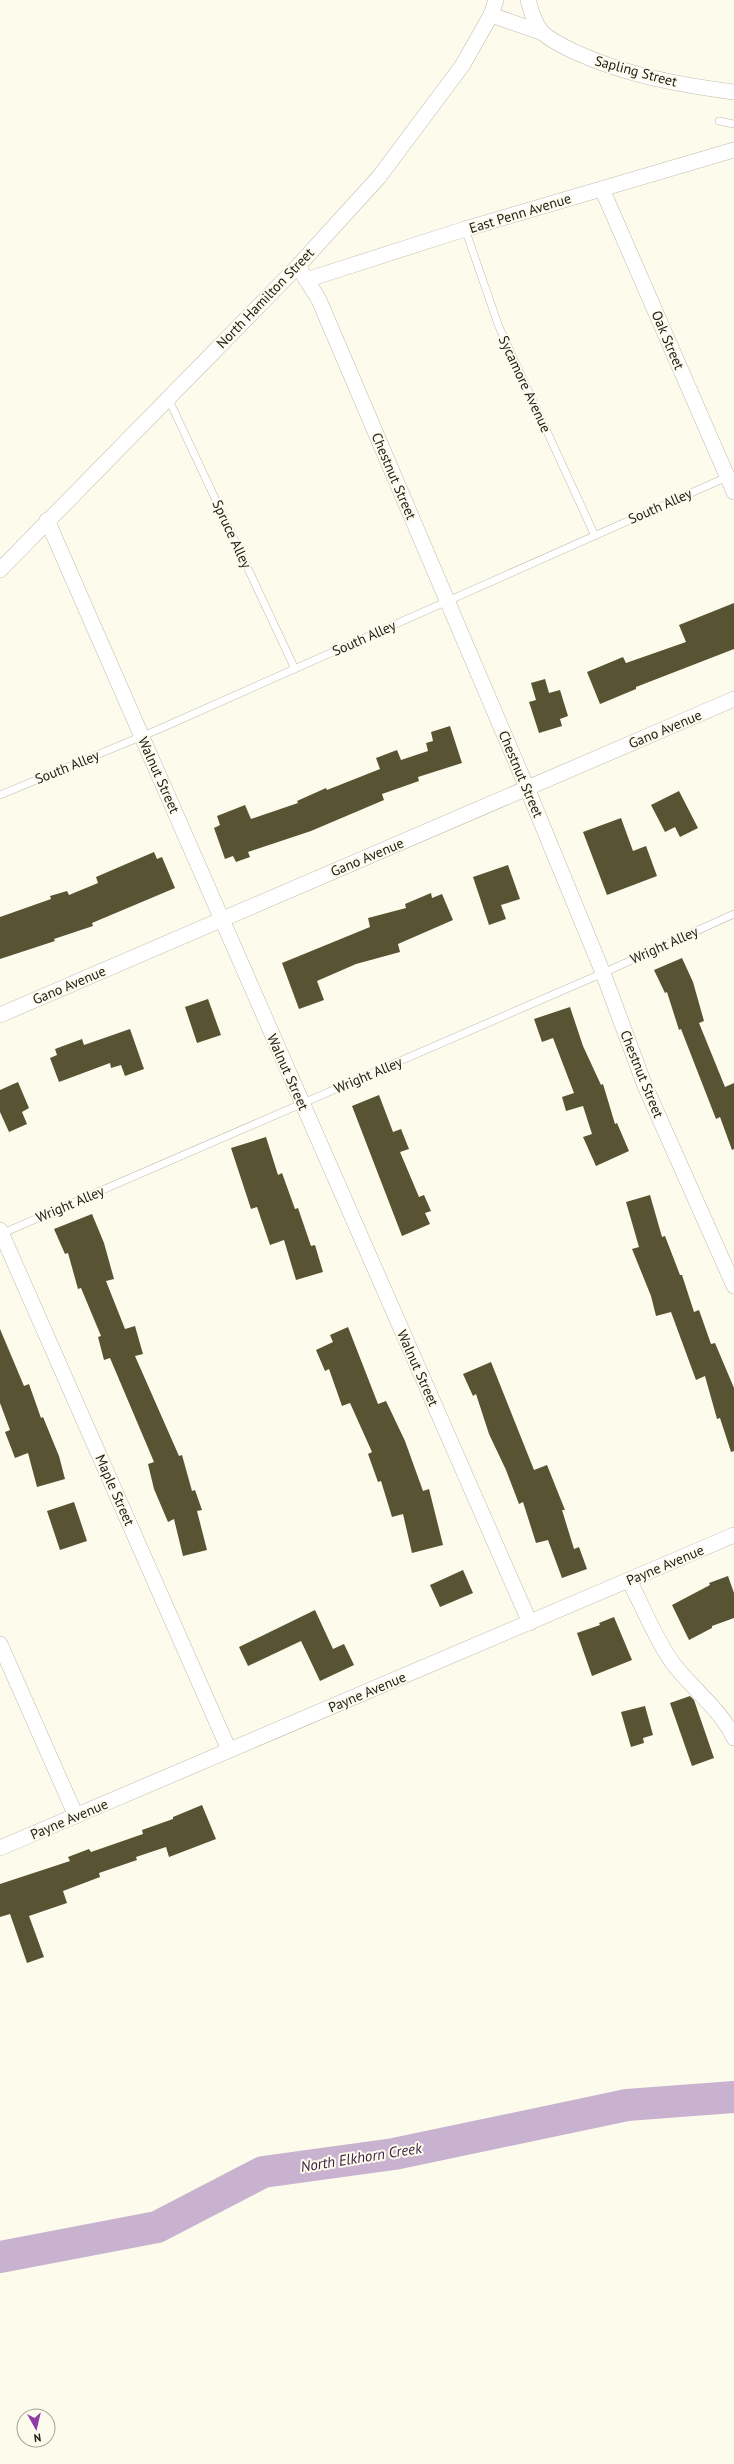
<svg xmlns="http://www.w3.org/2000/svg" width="734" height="2464" viewBox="0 0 734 2464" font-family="'PT Sans',sans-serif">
<rect width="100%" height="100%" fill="#fcfbec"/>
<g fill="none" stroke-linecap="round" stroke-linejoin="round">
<!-- river -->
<path stroke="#c9b2d0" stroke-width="32" d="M0,2257L157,2227L263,2172L394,2154L627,2105L734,2097"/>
</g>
<!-- building -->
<g fill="#585433">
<path d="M734,603V649L636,687V689L600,704L587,672L623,657L626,663L686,642L679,625Z"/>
<path d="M545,679L549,693L560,690L568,716L560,719L562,726L539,733L529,702L536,700L531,683Z"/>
<path d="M450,726L462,763L418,777L419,781L382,794L384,800L311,831L248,852L250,857L236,862L233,856L225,859L214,828L220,825L217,816L245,805L251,819L298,803L297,801L326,788L327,790L380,769L376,758L397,750L401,760L428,751L426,743L433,741L431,732Z"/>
<path d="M679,791L698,828L680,837L675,827L665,832L651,805Z"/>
<path d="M621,818L633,851L646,846L657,876L607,895L583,832Z"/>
<path d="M154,852L157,859L162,857L175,888L92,923L93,926L54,939L55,941L0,959V917L51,899L50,896L67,891L69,895L98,883L96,877Z"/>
<path d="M508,865L520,899L501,905L506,919L489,925L473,877Z"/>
<path d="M431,893L432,898L442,894L453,920L398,944L400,952L356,964L317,981L324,1000L299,1009L282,963L370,927L368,918L406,908L405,904Z"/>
<path d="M682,958L693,982L704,1021L699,1023L725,1087L734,1083V1149L732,1150L720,1117L716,1119L681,1029L679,1030L667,992L665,993L654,970Z"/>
<path d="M208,999L221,1035L197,1043L185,1007Z"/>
<path d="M570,1007L583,1046L601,1085L603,1084L615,1124L617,1123L629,1151L596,1166L583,1137L592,1134L583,1106L566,1111L562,1097L574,1093L553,1038L542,1042L534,1019Z"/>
<path d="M130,1029L144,1069L125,1076L121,1065L111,1068L110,1063L59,1082L50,1058L57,1055L55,1049L82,1039L84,1045Z"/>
<path d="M18,1082L29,1108L22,1112L27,1124L9,1132L0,1112V1090Z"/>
<path d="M379,1095L393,1132L401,1129L409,1149L400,1152L419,1197L424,1195L431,1211L425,1213L430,1224L402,1236L352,1106Z"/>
<path d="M266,1137L278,1175L282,1173L295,1209L298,1208L311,1246L315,1245L323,1272L296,1280L284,1240L270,1245L257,1207L251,1209L231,1148Z"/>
<path d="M650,1195L662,1237L665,1236L680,1275H682L694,1312L699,1310L711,1344L715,1343L734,1388V1451L731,1452L720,1418L717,1419L705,1376L696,1380L671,1312L656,1316L651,1296L632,1249L639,1247L626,1202Z"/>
<path d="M92,1214L104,1243L114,1279L106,1281L125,1329L135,1326L143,1354L135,1356L179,1456L182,1455L192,1491L195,1490L202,1510L197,1511L207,1550L183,1556L174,1519L168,1522L154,1489L148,1464L154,1462L110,1358L104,1360L98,1337L101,1336L81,1288L78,1289L68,1253L65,1254L54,1229Z"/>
<path d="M348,1327L378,1404L386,1401L405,1441L423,1491L429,1489L443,1545L412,1553L403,1514L392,1517L381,1481L378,1482L368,1454L372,1452L350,1403L342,1406L329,1369L325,1371L316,1350L333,1342L330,1335Z"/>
<path d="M0,1329L24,1386L29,1384L41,1418L43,1417L59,1456L65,1479L37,1487L28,1453L15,1458L5,1432L10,1430L0,1403Z"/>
<path d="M491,1362L534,1470L547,1465L565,1510H562L574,1549L579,1547L587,1569L562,1578L548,1540L536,1543L523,1502L519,1504L506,1470L489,1434L476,1394L473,1396L463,1374Z"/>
<path d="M74,1502L87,1541L60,1550L47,1511Z"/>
<path d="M463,1570L473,1593L440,1607L430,1585Z"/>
<path d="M728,1576L734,1593V1618L712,1626V1628L689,1640L672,1605L710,1585L709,1583Z"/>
<path d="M315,1610L333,1649L344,1644L354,1665L320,1681L301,1641L248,1666L239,1647Z"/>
<path d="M614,1617L632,1660L592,1676L577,1633L600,1625L599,1623Z"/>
<path d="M690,1696L694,1700L714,1758L692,1766L670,1703Z"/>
<path d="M645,1706L653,1735L643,1738L644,1743L631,1747L621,1712Z"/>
<path d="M202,1805L216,1839L169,1857L166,1847L136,1857L137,1860L99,1873L100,1877L63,1891L67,1903L29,1916L44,1957L27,1963L10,1914L0,1917V1884L70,1861L68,1857L89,1849L91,1852L143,1834L142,1830L173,1819V1817Z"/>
</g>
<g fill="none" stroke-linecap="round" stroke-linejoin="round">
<!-- lane casing -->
<g stroke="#bdbbad" stroke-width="8">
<g id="lane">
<path d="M719,121L734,124"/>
<path d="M465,229L499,327L595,536"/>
<path d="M168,398L295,669"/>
<path d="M0,795L157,730L727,477"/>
<path d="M1,1234L603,973L734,914"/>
</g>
</g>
<!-- street casing -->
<g stroke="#bdbbad" stroke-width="16">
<g id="street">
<path d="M528,0C531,11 535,25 543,33C551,41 565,47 575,52C625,75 680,85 734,92"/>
<path d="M491,15L543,33"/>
<path d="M602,189L734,492"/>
<path d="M298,266L319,300L527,788L603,973L645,1086L734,1286"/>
<path d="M306,280L465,229L734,150"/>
<path d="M47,520L530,1623"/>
<path d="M0,570L298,266L379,177L462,66L491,15L496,0"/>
<path d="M0,1015L734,699"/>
<path d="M0,1230L229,1750"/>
<path d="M629,1580C642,1605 656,1640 672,1662C691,1688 720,1708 734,1738"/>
<path d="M0,1644L76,1816"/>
<path d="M0,1848L734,1535"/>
</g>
</g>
<!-- lane -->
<use href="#lane" stroke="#fff" stroke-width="7"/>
<!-- street -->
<use href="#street" stroke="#fff" stroke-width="15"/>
</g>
<g text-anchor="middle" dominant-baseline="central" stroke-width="4" stroke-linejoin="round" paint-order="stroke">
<!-- street labels -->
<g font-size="14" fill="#21211b" stroke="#fcfbec">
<text transform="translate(636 71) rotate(15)">Sapling Street</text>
<text transform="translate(520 213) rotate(-17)">East Penn Avenue</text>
<text transform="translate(265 298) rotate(-46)">North Hamilton Street</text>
<text transform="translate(668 340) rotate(67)">Oak Street</text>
<text transform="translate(525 384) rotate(65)">Sycamore Avenue</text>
<text transform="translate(394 476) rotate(67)">Chestnut Street</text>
<text transform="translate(660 506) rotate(-24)">South Alley</text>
<text transform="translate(232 534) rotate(65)">Spruce Alley</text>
<text transform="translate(364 638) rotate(-24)">South Alley</text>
<text transform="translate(665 729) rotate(-23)">Gano Avenue</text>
<text transform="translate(67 767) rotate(-22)">South Alley</text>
<text transform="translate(521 774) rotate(67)">Chestnut Street</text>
<text transform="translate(159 775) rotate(66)">Walnut Street</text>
<text transform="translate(367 857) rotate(-23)">Gano Avenue</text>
<text transform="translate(664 945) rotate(-24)">Wright Alley</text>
<text transform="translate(69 985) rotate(-23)">Gano Avenue</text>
<text transform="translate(288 1072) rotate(66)">Walnut Street</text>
<text transform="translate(642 1074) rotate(68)">Chestnut Street</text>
<text transform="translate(368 1075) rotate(-23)">Wright Alley</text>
<text transform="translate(70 1204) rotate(-23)">Wright Alley</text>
<text transform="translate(418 1368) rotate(66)">Walnut Street</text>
<text transform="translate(115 1490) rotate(66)">Maple Street</text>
<text transform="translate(665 1565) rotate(-23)">Payne Avenue</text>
<text transform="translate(367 1692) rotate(-23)">Payne Avenue</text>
<text transform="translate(69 1819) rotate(-23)">Payne Avenue</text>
</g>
<!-- water labels -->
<g font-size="15" font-style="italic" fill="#3c1d45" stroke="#fcfbec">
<text transform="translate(361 2157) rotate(-9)">North Elkhorn Creek</text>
</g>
</g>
<!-- north arrow -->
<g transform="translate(36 2428) rotate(172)"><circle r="19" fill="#fcfbec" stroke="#a4a498"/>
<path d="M0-3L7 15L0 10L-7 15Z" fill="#8f3aa8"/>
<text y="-6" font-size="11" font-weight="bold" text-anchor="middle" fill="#21211b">N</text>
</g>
</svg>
